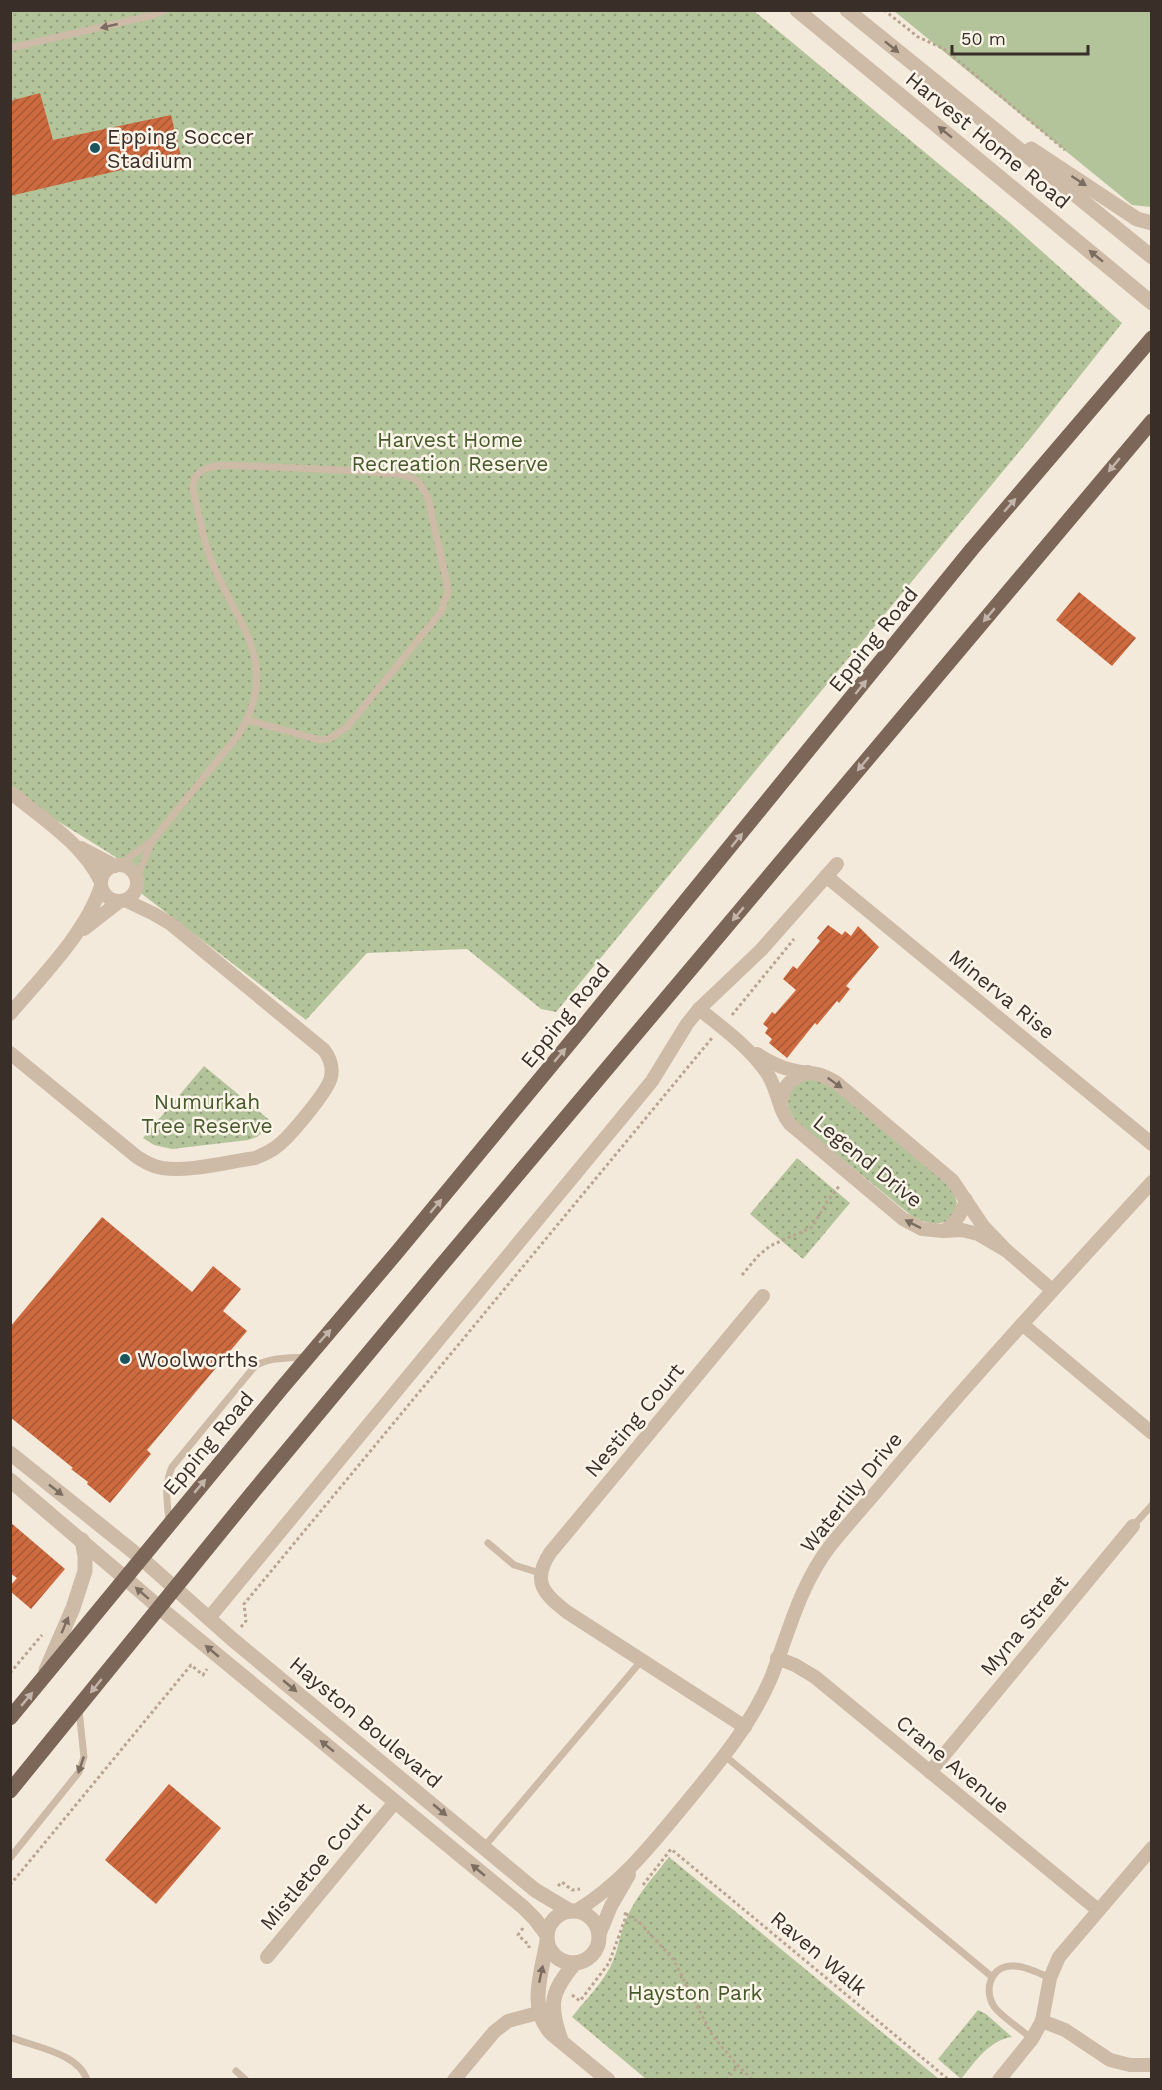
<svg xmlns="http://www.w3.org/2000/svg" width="1162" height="2090" viewBox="0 0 1162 2090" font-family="'Work Sans',sans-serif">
<defs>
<pattern id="park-dots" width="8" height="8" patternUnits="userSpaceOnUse" patternTransform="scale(1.5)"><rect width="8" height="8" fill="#b4c49a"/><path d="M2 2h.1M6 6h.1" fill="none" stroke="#93a07e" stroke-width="1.8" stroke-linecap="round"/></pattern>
<pattern id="building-hatch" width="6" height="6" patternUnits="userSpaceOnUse" patternTransform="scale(1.5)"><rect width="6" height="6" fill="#ce6a3f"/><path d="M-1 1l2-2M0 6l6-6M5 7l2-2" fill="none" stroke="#a85835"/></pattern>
</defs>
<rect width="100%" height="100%" fill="#f4eadc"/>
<!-- grass -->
<path fill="#b4c49a" d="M894,11H1151V207L1132,205Z"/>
<!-- park -->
<g fill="url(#park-dots)">
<path d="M10,11H754L1009,222L1122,323L1037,430L556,1012L541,1009L467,949L367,953L306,1020L138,891V876L114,856L11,792Z"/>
<path d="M204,1066L273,1123L257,1137L248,1140L172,1149L154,1145L143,1138Z"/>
<path d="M807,1077L828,1084L944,1181L954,1193L957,1203C951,1229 932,1226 913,1217L798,1123C785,1108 786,1104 793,1085Z"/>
<path d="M797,1158L850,1203L803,1259L750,1214Z"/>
<path d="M669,1857L939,2079H646L572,2017C586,1999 604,1982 613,1961C620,1944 621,1925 631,1909C641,1890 656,1874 669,1857Z"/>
<path d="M978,2010L986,2014L1012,2037C989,2040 975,2062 961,2079L938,2059Z"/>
</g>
<!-- building -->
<g fill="url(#building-hatch)">
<path d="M40,93L53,140L171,115L181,156L10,196V101Z"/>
<path d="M1079,592L1136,638L1112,666L1056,620Z"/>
<path d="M828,925L842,935L845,931L851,936L858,926L879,947L846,986L850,989L839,1003L837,1001L817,1025L815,1023L787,1058L769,1043L772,1039L765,1033L768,1028L763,1024L772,1012L775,1014L796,990L783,979L793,966L797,969L820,941L817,938Z"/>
<path d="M102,1217L192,1292L213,1266L241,1289L223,1311L247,1331L147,1450L151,1454L110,1503L87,1484L88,1482L71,1469L73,1468L10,1417V1327Z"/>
<path d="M10,1522L65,1569L31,1609L10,1591V1586L17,1578L10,1573Z"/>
<path d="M169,1784L221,1828L156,1904L105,1860Z"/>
</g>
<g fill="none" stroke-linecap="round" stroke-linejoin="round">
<!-- path -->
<g stroke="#b9a491" stroke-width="3" stroke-dasharray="3 3" stroke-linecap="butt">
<path d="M884,10L918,37L944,49L1065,150"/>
<path d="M732,1015L794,939"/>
<path d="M742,1275L758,1256L770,1246L812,1227L827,1202L840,1185"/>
<path d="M241,1627L246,1621L244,1604L712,1038"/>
<path d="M10,1673L42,1635"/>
<path d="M10,1885L191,1665L203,1675L207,1669"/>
<path d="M643,1885L671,1849L949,2080"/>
<path d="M558,1886L562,1882L572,1890L580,1889"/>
<path d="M624,1913L640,1923L673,1959L712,2035L738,2066L753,2080"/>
<path d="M523,1928L518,1935L529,1945V1948"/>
<path d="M572,1995L580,2001L609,1963L628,1911"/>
<path d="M726,2080L738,2066"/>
</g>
<!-- service -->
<g stroke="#cdbaa7" stroke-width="7">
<path d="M10,48L150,16L166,10"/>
<path d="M119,865L153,840L239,734C283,661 234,622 210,557C202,535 198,511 193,489C193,470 207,467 223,465L363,471L403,475L415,479L420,484L428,498L446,579L448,591L441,612L347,727L329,739L320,740L247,720"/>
<path d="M136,880L152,842"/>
<path d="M169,1520C167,1501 164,1485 172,1467L255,1366C270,1357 290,1358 306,1357"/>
<path d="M1133,1526L1152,1505"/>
<path d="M488,1543L514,1565L540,1573"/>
<path d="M725,1756L991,1976"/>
<path d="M484,1847L642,1660"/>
<path d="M10,1858L79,1772L84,1757L79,1710"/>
<path d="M10,2037C34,2047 79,2053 87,2080"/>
<path d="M1032,2039C1021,2029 1006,2020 996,2009C982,1992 990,1964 1015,1966C1027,1967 1039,1973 1050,1978"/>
<path d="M236,2071L246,2080"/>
</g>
<!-- minor -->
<g stroke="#cdbaa7" stroke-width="14">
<path d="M10,792C43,819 83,844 101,882"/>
<path d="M81,848L115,866"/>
<circle cx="119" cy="883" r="18"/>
<path d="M826,876L1152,1144"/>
<path d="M84,929L120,901"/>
<path d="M699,1009C723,1028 750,1048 767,1073C778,1089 778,1110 790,1124L903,1219L922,1229L943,1231L962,1230L978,1234L1007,1251"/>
<path d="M10,1014C41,977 86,933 101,886"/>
<path d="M10,1053L137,1157C145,1162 153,1167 162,1168C190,1172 227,1162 255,1158C262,1155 270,1152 276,1147C288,1139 329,1090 331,1077C333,1067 330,1058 324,1050L171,924L154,914L125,900"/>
<path d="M757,1054C768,1061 778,1067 792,1070C813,1075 816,1070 837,1083L952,1180L983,1226L1007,1251L1052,1290"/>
<path d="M781,1102C785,1082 790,1080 808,1072"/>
<path d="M944,1231C956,1222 961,1215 966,1200"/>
<path d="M1022,1324L1152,1433"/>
<path d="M209,1618L652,1081L687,1024L699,1009L761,950L837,864"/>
<path d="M777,1658L795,1665L815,1677L1098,1910"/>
<path d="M745,1727L567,1612C544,1594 531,1582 550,1553L763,1296"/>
<path d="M930,1772L1133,1526"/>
<path d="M576,1911C622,1883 652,1844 686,1803C718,1764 751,1725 771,1678C789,1632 799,1587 830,1546C847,1525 865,1505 882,1485C969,1381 1060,1282 1152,1182"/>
<path d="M599,1935L611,1906L629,1875"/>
<path d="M267,1957L395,1802"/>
<path d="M1042,2021L1065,2030L1110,2060L1130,2065H1152"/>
<path d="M454,2080L494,2032L508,2021L538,2013"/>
<path d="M999,2080L1032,2039L1042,2021L1050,1978L1059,1957L1152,1848"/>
</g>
<!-- tertiary -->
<g stroke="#cdbaa7" stroke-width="15">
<path d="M797,10L1152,303"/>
<path d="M847,10L1152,257"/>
<path d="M1031,149L1137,219L1152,223"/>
<path d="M10,1453L141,1558L232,1639L535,1890L570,1911"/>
<path d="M10,1480L160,1608L523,1907L535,1919L547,1935"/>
<path d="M46,1670L73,1608L85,1571V1556L82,1540"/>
<circle cx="573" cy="1937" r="26"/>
<path d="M547,1941C542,1972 527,2009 552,2034L608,2080"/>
<path d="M561,2040C548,2004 551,1992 575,1963"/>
</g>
<!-- primary -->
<g stroke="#7c6658" stroke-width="15">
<path d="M10,1718L281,1389L398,1251L583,1027L972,549L1152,338"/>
<path d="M10,1791L253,1492L440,1267L1152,421"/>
</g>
</g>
<!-- one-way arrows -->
<defs><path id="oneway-solid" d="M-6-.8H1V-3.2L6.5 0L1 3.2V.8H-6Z" transform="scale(1.5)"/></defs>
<g fill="#7c6d61">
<use href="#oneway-solid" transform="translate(109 26) rotate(167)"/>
<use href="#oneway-solid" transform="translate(892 47) rotate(39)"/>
<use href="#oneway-solid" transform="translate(945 132) rotate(-141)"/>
<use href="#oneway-solid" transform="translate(1079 181) rotate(33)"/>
<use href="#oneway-solid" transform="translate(1096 256) rotate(-141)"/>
<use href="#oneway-solid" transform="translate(835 1083) rotate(35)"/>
<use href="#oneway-solid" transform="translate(913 1224) rotate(-153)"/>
<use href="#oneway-solid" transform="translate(56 1490) rotate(38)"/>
<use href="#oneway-solid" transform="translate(142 1593) rotate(-139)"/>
<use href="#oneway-solid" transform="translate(65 1625) rotate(-67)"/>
<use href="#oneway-solid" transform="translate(212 1651) rotate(-140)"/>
<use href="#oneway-solid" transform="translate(290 1686) rotate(40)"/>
<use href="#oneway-solid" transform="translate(327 1746) rotate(-141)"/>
<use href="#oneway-solid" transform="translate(81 1765) rotate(109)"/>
<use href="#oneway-solid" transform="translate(440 1810) rotate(40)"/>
<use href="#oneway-solid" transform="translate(478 1870) rotate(-140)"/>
<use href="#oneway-solid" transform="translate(541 1974) rotate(-78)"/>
</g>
<g fill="#c2b4a8">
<use href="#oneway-solid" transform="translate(1114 465) rotate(130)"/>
<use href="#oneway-solid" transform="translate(1010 505) rotate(-49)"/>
<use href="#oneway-solid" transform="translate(989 615) rotate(130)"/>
<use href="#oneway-solid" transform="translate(861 687) rotate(-51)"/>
<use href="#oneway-solid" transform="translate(863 764) rotate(130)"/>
<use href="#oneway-solid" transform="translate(737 840) rotate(-51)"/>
<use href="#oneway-solid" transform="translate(738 914) rotate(130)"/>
<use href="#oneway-solid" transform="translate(560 1055) rotate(-50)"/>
<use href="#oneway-solid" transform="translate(436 1206) rotate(-50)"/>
<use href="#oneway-solid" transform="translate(325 1336) rotate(-49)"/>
<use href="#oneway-solid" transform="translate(200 1486) rotate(-50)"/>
<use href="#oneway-solid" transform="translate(96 1686) rotate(129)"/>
<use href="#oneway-solid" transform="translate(27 1699) rotate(-50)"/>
</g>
<!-- markers -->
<g fill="#1a555e" stroke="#fbf4e9" stroke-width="2">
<circle cx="95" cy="148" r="6"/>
<circle cx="125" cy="1359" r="6"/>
</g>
<g text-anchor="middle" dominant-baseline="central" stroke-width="5" stroke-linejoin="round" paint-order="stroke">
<!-- poi labels -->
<g font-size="21" fill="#392e28" stroke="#fbf4e9" text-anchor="start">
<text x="107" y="136">Epping Soccer<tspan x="107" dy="24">Stadium</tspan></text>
<text x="137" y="1359">Woolworths</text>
</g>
<!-- street labels -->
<g font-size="21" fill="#392e28" stroke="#fbf4e9">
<text transform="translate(988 140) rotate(39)">Harvest Home Road</text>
<text transform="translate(873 639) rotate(-51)">Epping Road</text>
<text transform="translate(1002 994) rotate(39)">Minerva Rise</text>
<text transform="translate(565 1015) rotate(-51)">Epping Road</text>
<text transform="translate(868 1161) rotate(39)">Legend Drive</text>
<text transform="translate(634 1420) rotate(-50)">Nesting Court</text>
<text transform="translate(208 1443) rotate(-50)">Epping Road</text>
<text transform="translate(851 1492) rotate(-51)">Waterlily Drive</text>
<text transform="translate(1024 1625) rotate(-50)">Myna Street</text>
<text transform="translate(366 1722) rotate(40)">Hayston Boulevard</text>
<text transform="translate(953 1764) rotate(40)">Crane Avenue</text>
<text transform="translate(315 1866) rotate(-50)">Mistletoe Court</text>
<text transform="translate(819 1953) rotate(40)">Raven Walk</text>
</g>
<!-- park labels -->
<g font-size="21" fill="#45592a" stroke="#fbf4e9">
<text x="450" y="439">Harvest Home<tspan x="450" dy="24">Recreation Reserve</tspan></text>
<text x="207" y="1101">Numurkah<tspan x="207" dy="24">Tree Reserve</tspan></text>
<text x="695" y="1992">Hayston Park</text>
</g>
</g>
<!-- border -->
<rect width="1162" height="2090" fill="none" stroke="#392e28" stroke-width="24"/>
<!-- scale -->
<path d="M952 45v9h136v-9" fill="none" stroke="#392e28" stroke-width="3"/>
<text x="961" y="45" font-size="18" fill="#392e28" stroke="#fbf4e9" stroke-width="4.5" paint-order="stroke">50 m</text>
</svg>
